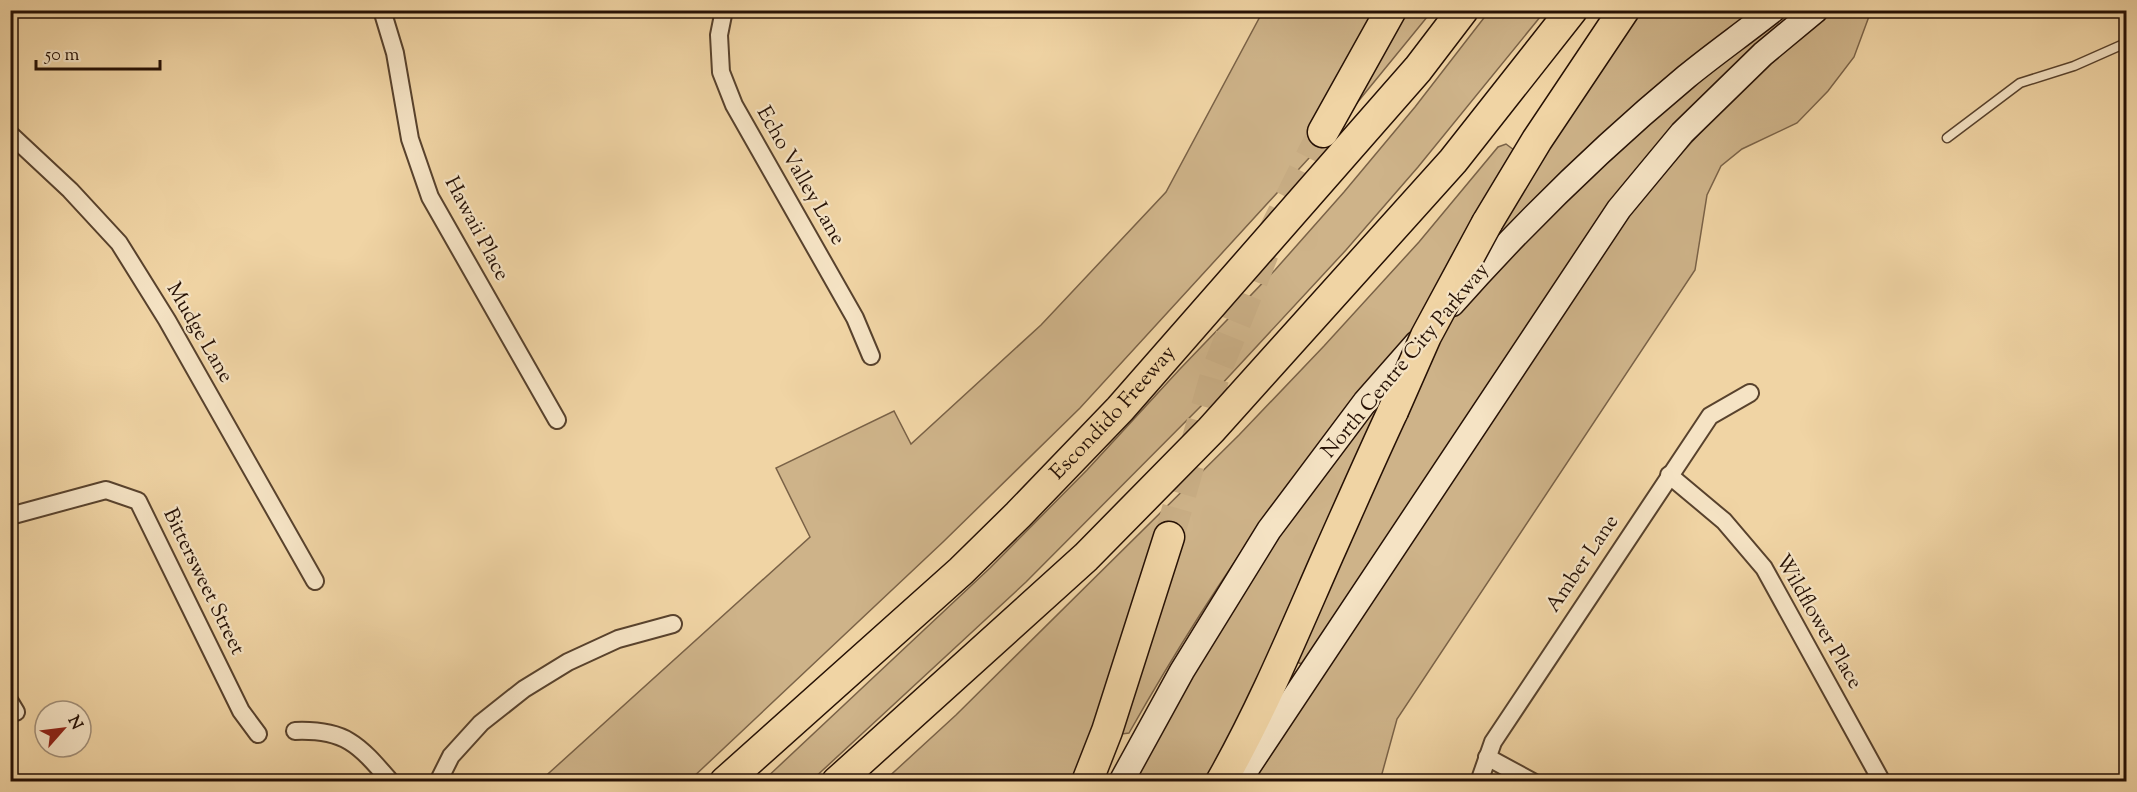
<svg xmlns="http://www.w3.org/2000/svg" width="2137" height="792" viewBox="0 0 2137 792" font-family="'Sorts Mill Goudy',serif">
<rect width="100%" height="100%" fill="#f0d4a4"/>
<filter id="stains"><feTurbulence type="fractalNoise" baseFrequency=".00333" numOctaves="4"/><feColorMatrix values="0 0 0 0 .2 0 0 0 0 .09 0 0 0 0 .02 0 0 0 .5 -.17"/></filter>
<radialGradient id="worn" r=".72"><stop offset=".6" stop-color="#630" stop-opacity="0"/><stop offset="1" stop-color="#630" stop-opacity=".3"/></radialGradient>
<!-- grass -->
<g fill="#ceb389" stroke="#7a6247" stroke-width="1.5">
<path d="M1490,10L1545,11L1418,167L1346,250L1207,400L1026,582L811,781H763L990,568L1087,470L1179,370L1275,270L1344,192L1415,107Z"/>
<path d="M1263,11H1374L1331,87L1314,122L1332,133L1080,408L943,542L689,781L539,782L810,537L776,468L894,411L911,444L1041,325L1166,192Z"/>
<path d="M1399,11H1432L1343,120Z"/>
<path d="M1637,11H1756L1702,53L1284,492C1227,569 1176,650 1129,733L1122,734L1121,727L1134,677L1182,531L1078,781L883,782L956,715L1239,435L1324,346L1419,242L1498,147L1506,144L1514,150Z"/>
<path d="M1789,11H1802L1724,77L1304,664L1299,663L1297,657L1212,781L1128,782L1238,594L1349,437L1446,323L1569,193L1714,68Z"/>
<path d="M1834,11H1871L1854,57L1828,91L1797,123L1742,149L1721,166L1707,195L1695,270L1397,719L1380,781L1253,782L1616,231C1681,152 1750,70 1834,11Z"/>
</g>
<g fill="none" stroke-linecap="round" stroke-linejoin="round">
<!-- motorway-tunnel -->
<path stroke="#c8ad84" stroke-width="30" stroke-dasharray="30 15" stroke-linecap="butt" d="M1169,537L1216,372L1270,238L1323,132"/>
<!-- service casing -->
<g stroke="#58422d" stroke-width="11">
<path id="service" d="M1947,138L2020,83L2074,66L2126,43"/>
</g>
<!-- minor casing -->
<g stroke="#58422d" stroke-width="20">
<g id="minor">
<path d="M382,10L395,53L410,139L430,197L557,420"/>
<path d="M724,10L719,35L721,72L734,105L855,318L871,356"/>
<path d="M10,134L70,190L119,243L167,320L315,581"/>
<path d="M1669,475L1724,521L1764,568L1882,782"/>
<path d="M10,516L106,490L138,501L241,711L258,734"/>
<path d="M10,702L16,712"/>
<path d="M295,731C346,729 359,745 391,782"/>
<path d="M1487,757L1533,782"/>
<path d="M438,782L451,756L481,723L524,689L568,662L618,639L673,624"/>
<path d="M1479,782L1493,742L1710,416L1750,393"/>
</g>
</g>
<!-- secondary casing -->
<g stroke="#261105" stroke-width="27">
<g id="secondary">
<path d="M1452,304C1524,223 1603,146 1686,77C1714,54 1744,33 1773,10"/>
<path d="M1121,782L1182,671L1269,530L1365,402L1417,343"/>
<path d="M1238,782L1619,209L1682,133L1763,54L1816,10"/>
</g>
</g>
<!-- motorway casing -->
<g stroke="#261105" stroke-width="33">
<g id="motorway">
<path d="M1323,132L1391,10"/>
<path d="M1487,223L1537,140L1624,10"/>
<path id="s1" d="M725,782L961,571L1018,515L1120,409L1418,69L1463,10"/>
<path d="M837,782L1086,557L1211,430L1453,161L1572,10"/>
<path d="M1087,782L1107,731L1169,537"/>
<path d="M1221,782C1263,708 1295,630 1329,553C1350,506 1371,458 1393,411"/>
</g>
</g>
<!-- service -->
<use href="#service" stroke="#f5e3c4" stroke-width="8"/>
<!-- minor -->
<use href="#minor" stroke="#f5e3c4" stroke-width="16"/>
<!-- secondary -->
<use href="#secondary" stroke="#f5e3c4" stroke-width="24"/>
<!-- motorway -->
<use href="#motorway" stroke="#f0d4a4" stroke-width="30"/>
<!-- motorway-bridge casing -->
<g stroke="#261105" stroke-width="33" stroke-linecap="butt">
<path id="motorway-bridge" d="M1393,411L1426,336L1487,223"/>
</g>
<!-- motorway-bridge -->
<use href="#motorway-bridge" stroke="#f0d4a4" stroke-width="30"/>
</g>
<g text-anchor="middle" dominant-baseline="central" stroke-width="4.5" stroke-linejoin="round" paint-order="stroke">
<!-- street labels -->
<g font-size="21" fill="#261105" stroke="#f5e3c4">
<text transform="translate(800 176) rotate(60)">Echo Valley Lane</text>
<text transform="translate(476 229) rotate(62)">Hawaii Place</text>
<text transform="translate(199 333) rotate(60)">Mudge Lane</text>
<text transform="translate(1406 361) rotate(-50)">North Centre City Parkway</text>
<text stroke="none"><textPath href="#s1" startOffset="536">Escondido Freeway</textPath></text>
<text transform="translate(1583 564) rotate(-56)">Amber Lane</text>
<text transform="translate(203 582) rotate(64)">Bittersweet Street</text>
<text transform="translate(1818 622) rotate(60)">Wildflower Place</text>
</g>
</g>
<!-- margin -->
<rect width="2137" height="792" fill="none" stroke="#f0d4a4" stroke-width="36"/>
<rect x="12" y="12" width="2113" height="768" fill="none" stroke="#261105" stroke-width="3"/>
<rect x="18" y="18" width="2101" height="756" fill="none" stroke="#261105" stroke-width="1.5"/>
<!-- north arrow -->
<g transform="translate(63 729) rotate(62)"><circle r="28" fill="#f5e3c4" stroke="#a28f78" stroke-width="1.5"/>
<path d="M0-4.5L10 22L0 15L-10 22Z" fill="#8f2418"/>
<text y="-9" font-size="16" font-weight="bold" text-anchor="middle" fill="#261105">N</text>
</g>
<!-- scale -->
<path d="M36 60v9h124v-9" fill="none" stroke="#261105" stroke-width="3"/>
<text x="45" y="60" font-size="18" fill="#261105" stroke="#f5e3c4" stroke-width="4.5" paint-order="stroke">50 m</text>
<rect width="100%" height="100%" filter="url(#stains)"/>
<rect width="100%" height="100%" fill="url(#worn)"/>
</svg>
